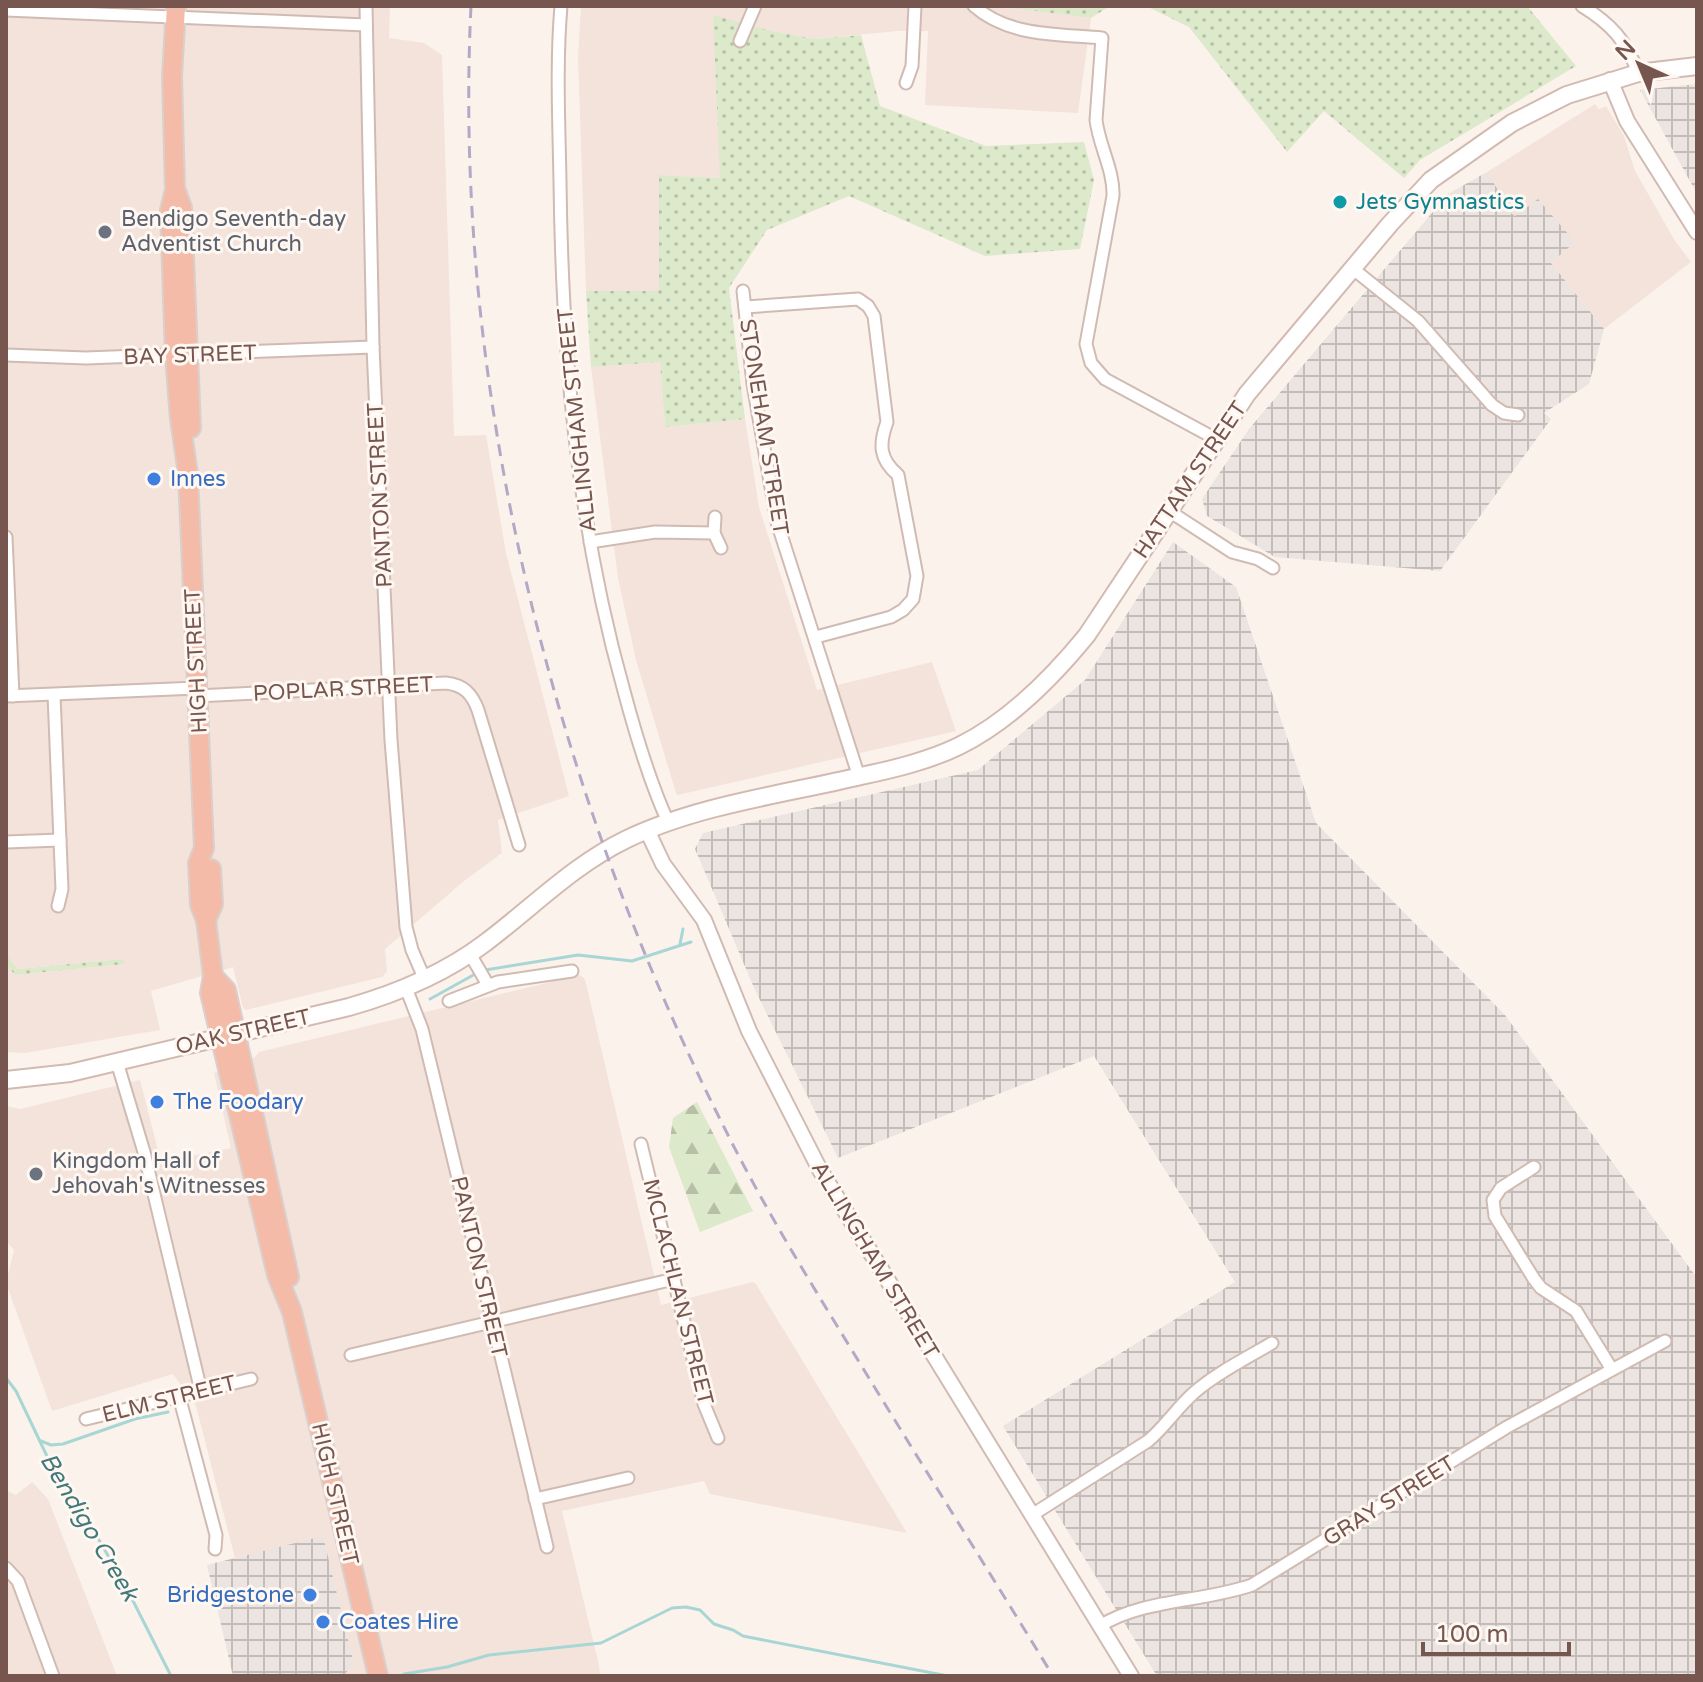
<svg xmlns="http://www.w3.org/2000/svg" width="1703" height="1682" viewBox="0 0 1703 1682" font-family="'Varela Round',sans-serif">
<defs>
<pattern id="industrial-grid" width="8" height="8" patternUnits="userSpaceOnUse" patternTransform="scale(2)"><rect width="8" height="8" fill="#ece4e1"/><path d="M0 4h8M4 0v8" fill="none" stroke="#c4bcb9"/></pattern>
<pattern id="grass-dots" width="8" height="8" patternUnits="userSpaceOnUse" patternTransform="scale(2)"><rect width="8" height="8" fill="#dce9ca"/><path d="M2 2h.1M6 6h.1" fill="none" stroke="#b7c0a6" stroke-width="1.8" stroke-linecap="round"/></pattern>
<pattern id="forest-firs" width="22" height="20" patternUnits="userSpaceOnUse" patternTransform="scale(2)"><rect width="22" height="20" fill="#dce9ca"/><path d="M5 1l3.5 6h-7zM16 11l3.5 6h-7z" fill="#b7c0a6"/></pattern>
</defs>
<rect width="100%" height="100%" fill="#fcf2ec"/>
<!-- residential -->
<g fill="#f3e3da">
<path d="M6,6H390L389,38L424,43L442,55L454,436L486,435L506,553L569,796L498,820L502,853L464,881L385,949L387,971L382,977L246,1010L243,1008L233,967L151,991L160,1030L25,1053L6,1052V964L15,975L123,964V959L18,969L6,954Z"/>
<path d="M581,6H996L1091,18L1078,113L925,105L928,31H897L815,39L767,30L721,178L659,175V291H586L578,58Z"/>
<path d="M1595,104L1599,109L1606,106L1624,136L1635,171L1675,241L1691,262L1604,329L1551,263L1575,242L1515,216L1495,202L1487,172Z"/>
<path d="M660,362L665,427L745,419L759,507L817,690L932,662L956,731L678,795L676,793L636,660L618,578L591,367Z"/>
<path d="M580,975L585,979L661,1305L753,1282L756,1284L907,1533L710,1494L704,1481L562,1511L599,1665L600,1676H343L354,1664L323,1537L235,1558L196,1406L173,1374L52,1411L6,1283L14,1250L6,1241V1106L20,1109L140,1080L161,1162L231,1148L214,1073L255,1057L259,1052Z"/>
<path d="M32,1482L48,1499L117,1676H6V1490L16,1495Z"/>
</g>
<!-- industrial -->
<g fill="url(#industrial-grid)">
<path d="M1697,84V194L1640,90Z"/>
<path d="M1487,172L1502,197L1496,202L1515,216L1538,199L1575,242L1551,263L1604,329L1589,384L1544,413L1551,419L1440,571L1275,557L1207,516L1202,499L1249,429L1448,194Z"/>
<path d="M1173,542L1236,587L1316,823L1505,1015L1697,1278V1676H1157L1003,1426L1235,1282L1094,1056L838,1158L755,990L695,849L703,833L978,770L1085,680Z"/>
<path d="M323,1536L354,1664L343,1676H233L207,1565Z"/>
</g>
<!-- grass -->
<g fill="url(#grass-dots)">
<path d="M996,6H1110L1091,18Z"/>
<path d="M1146,6H1527L1576,66L1420,160L1404,178L1324,111L1287,152L1189,27Z"/>
<path d="M713,15L767,30L815,39L861,35L880,106L986,146L1084,142L1094,180L1080,249L985,256L849,196L767,230L729,288L745,419L665,427L660,362L591,367L586,291H659V175L720,178Z"/>
<path d="M6,954L18,969L123,959L124,964L15,975L6,964Z"/>
</g>
<!-- forest -->
<path fill="url(#forest-firs)" d="M697,1102L753,1211L700,1232L669,1147L673,1118Z"/>
<g fill="none" stroke-linecap="round" stroke-linejoin="round">
<!-- stream -->
<g stroke="#a7d6d5" stroke-width="3">
<path d="M680,944L683,929"/>
<path d="M485,970L578,955L632,961L691,942"/>
<path d="M430,999L477,973"/>
<path d="M6,1378L16,1391L55,1473L88,1521L125,1585L171,1676"/>
<path d="M41,1441L51,1445L63,1444L135,1419L168,1412"/>
<path d="M404,1674L447,1667L489,1655L601,1643L672,1608L686,1607L700,1610L714,1624L733,1630L743,1636L948,1676"/>
</g>
<!-- minor casing -->
<g stroke="#d0bbb3" stroke-width="15">
<g id="minor">
<path d="M366,6L373,347L391,740L406,927L412,950L425,980"/>
<path d="M561,6C556,64 559,123 560,182C562,353 577,525 624,691C636,736 649,780 668,822"/>
<path d="M974,6C1009,37 1058,34 1102,38L1096,120C1099,146 1114,170 1113,196L1086,344L1091,363L1105,379L1216,439"/>
<path d="M1582,6C1610,23 1627,41 1638,73"/>
<path d="M6,10L366,25"/>
<path d="M740,41L755,6"/>
<path d="M906,83L912,66L915,6"/>
<path d="M1352,268L1418,321L1492,405L1504,413L1518,415"/>
<path d="M743,291L753,384L777,522L859,777"/>
<path d="M745,307L858,299L868,306L874,316L887,422C879,444 879,459 898,475L917,576L913,599L903,610L891,617L816,637"/>
<path d="M6,355L86,358L373,347"/>
<path d="M1169,511L1232,552L1258,559L1273,568"/>
<path d="M715,517L714,533L721,548"/>
<path d="M6,537L13,696"/>
<path d="M590,542L655,532L714,533"/>
<path d="M54,695L62,889L58,906"/>
<path d="M6,696L197,688"/>
<path d="M197,696L446,683C464,685 472,694 478,710L519,845"/>
<path d="M6,842L60,840"/>
<path d="M470,954L488,985"/>
<path d="M406,988L422,1029L547,1547"/>
<path d="M449,1001L498,982L572,971"/>
<path d="M117,1062L144,1152L201,1391"/>
<path d="M641,1144L704,1404L718,1438"/>
<path d="M1534,1167L1501,1188L1493,1200L1495,1216L1534,1279L1541,1288L1576,1311L1611,1368"/>
<path d="M351,1355L674,1279"/>
<path d="M179,1396L216,1535L215,1549"/>
<path d="M86,1419L251,1379"/>
<path d="M535,1499L628,1478"/>
<path d="M1032,1515L1148,1441C1166,1426 1178,1406 1196,1391C1218,1372 1247,1358 1272,1343"/>
<path d="M6,1568L18,1581L53,1676"/>
<path d="M1100,1626C1142,1599 1204,1602 1252,1585L1507,1427L1665,1341"/>
</g>
</g>
<!-- tertiary casing -->
<g stroke="#d0bbb3" stroke-width="18">
<g id="tertiary">
<path d="M1610,80L1627,121L1697,232"/>
<path d="M647,830L663,864L704,920L749,1031L820,1170L1131,1676"/>
</g>
</g>
<!-- secondary casing -->
<g stroke="#d3bab1" stroke-width="20">
<path id="secondary" d="M6,1080L70,1073L349,1007C398,993 444,974 485,943C533,907 573,865 627,839C698,805 785,794 861,776C894,769 928,761 959,746C1010,721 1052,678 1087,635L1247,394L1390,224L1431,180L1512,123L1567,95L1638,73L1697,66"/>
</g>
<!-- trunk casing -->
<g stroke="#d9d0ce" stroke-width="22">
<g id="trunk">
<path d="M176,6L172,77L175,190L170,210L175,356L180,419L188,474L204,848L198,863L200,905L206,920L213,976L210,993L277,1275L292,1312L378,1676"/>
<path d="M176,191L182,208L191,428"/>
<path d="M206,920L213,904L211,869"/>
<path d="M213,976L226,990L289,1277"/>
</g>
</g>
<!-- minor -->
<use href="#minor" stroke="#fff" stroke-width="11"/>
<!-- tertiary -->
<use href="#tertiary" stroke="#fff" stroke-width="14"/>
<!-- secondary -->
<use href="#secondary" stroke="#fff" stroke-width="16"/>
<!-- trunk -->
<use href="#trunk" stroke="#f4bca8" stroke-width="18"/>
<!-- rail -->
<path stroke="#b3a9c6" stroke-width="3" stroke-dasharray="12 8" stroke-linecap="butt" d="M471,6C452,388 554,793 727,1133C770,1219 822,1301 872,1383C932,1481 993,1578 1053,1676"/>
</g>
<!-- markers -->
<circle fill="#0f9aa8" stroke="#fef7f2" stroke-width="3" cx="1340" cy="202" r="8"/>
<g fill="#6b7280" stroke="#fef7f2" stroke-width="3">
<circle cx="105" cy="232" r="8"/>
<circle cx="36" cy="1174" r="8"/>
</g>
<g fill="#3f7fe0" stroke="#fef7f2" stroke-width="3">
<circle cx="154" cy="479" r="8"/>
<circle cx="157" cy="1102" r="8"/>
<circle cx="310" cy="1595" r="8"/>
<circle cx="323" cy="1622" r="8"/>
</g>
<g text-anchor="middle" dominant-baseline="central" stroke-width="6" stroke-linejoin="round" paint-order="stroke">
<!-- culture labels -->
<g font-size="22" fill="#0d838f" stroke="#fef7f2" text-anchor="start">
<text x="1356" y="202">Jets Gymnastics</text>
</g>
<!-- worship labels -->
<g font-size="22" fill="#5b616d" stroke="#fef7f2" text-anchor="start">
<text x="121" y="219">Bendigo Seventh-day<tspan x="121" dy="25">Adventist Church</tspan></text>
<text x="52" y="1161">Kingdom Hall of<tspan x="52" dy="25">Jehovah's Witnesses</tspan></text>
</g>
<!-- street labels -->
<g font-size="22" fill="#76564f" stroke="#fef7f2">
<text transform="translate(190 355) rotate(-2)">BAY STREET</text>
<text transform="translate(577 420) rotate(-96)">ALLINGHAM STREET</text>
<text transform="translate(764 427) rotate(81)">STONEHAM STREET</text>
<text transform="translate(1190 480) rotate(-56)">HATTAM STREET</text>
<text transform="translate(380 495) rotate(-93)">PANTON STREET</text>
<text transform="translate(196 661) rotate(-93)">HIGH STREET</text>
<text transform="translate(343 689) rotate(-3)">POPLAR STREET</text>
<text transform="translate(243 1032) rotate(-13)">OAK STREET</text>
<text transform="translate(875 1260) rotate(59)">ALLINGHAM STREET</text>
<text transform="translate(479 1267) rotate(77)">PANTON STREET</text>
<text transform="translate(678 1292) rotate(76)">MCLACHLAN STREET</text>
<text transform="translate(169 1399) rotate(-14)">ELM STREET</text>
<text transform="translate(335 1494) rotate(77)">HIGH STREET</text>
<text transform="translate(1389 1501) rotate(-32)">GRAY STREET</text>
</g>
<!-- shop labels -->
<g font-size="22" fill="#366cbe" stroke="#fef7f2" text-anchor="start">
<text x="170" y="479">Innes</text>
<text x="173" y="1102">The Foodary</text>
<text x="294" y="1595" text-anchor="end">Bridgestone</text>
<text x="339" y="1622">Coates Hire</text>
</g>
<!-- water labels -->
<g font-size="24" font-style="italic" fill="#427a79" stroke="#fef7f2">
<text transform="translate(89 1527) rotate(59)">Bendigo Creek</text>
</g>
</g>
<!-- border -->
<rect width="1703" height="1682" fill="none" stroke="#76564f" stroke-width="16"/>
<!-- north arrow -->
<g transform="translate(1639 64) rotate(316)" stroke="#fef7f2" stroke-width="6" paint-order="stroke">
<path d="M0-6L14 30L0 20L-14 30Z" fill="#76564f"/>
<text y="-12" font-size="22" font-weight="bold" text-anchor="middle" fill="#76564f">N</text>
</g>
<!-- scale -->
<path d="M1423 1642v12h146v-12" fill="none" stroke="#76564f" stroke-width="4"/>
<text x="1435" y="1642" font-size="24" fill="#76564f" stroke="#fef7f2" stroke-width="6" paint-order="stroke">100 m</text>
</svg>
